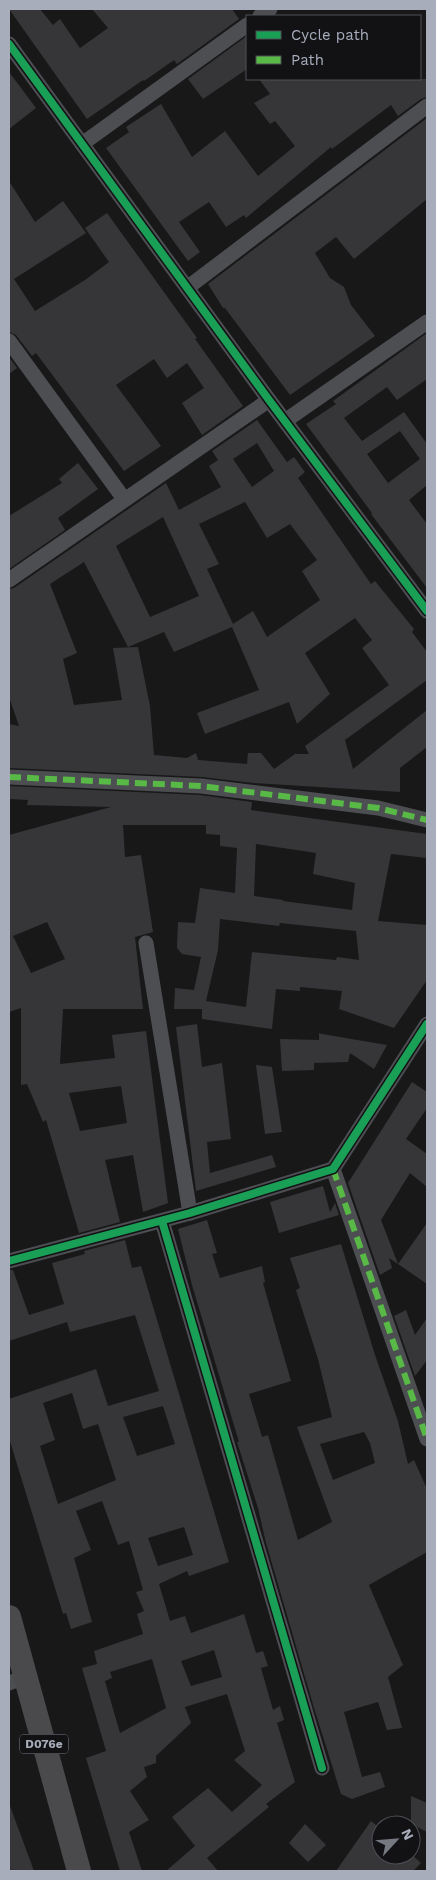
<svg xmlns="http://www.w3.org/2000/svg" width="436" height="1880" viewBox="0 0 436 1880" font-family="'Work Sans',sans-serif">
<rect width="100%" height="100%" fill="#181819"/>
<!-- building -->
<g fill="#363638" fill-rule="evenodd">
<path d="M9,9H40L53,25L60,19L80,48L108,28L92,9H232L239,19L177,64L174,60L144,81L143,80L87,119Z"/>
<path d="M247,36V69L203,99L188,79Z"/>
<path d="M9,72L36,108L9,129Z"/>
<path d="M259,79H427V97L421,99L398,116L391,105L332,149L331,147L246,218L244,215L226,227L209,202L179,222L200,252L188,261L106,148L129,132L126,127L161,104L192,157L225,131L258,176L295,146L275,121L270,124L254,103L270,94Z"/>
<path d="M427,118V199L354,259L336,237L315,253L330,278L344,287L351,305L375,336L290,395L225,308H223L208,284Z"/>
<path d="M9,181L35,222L63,201L86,233L14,279L35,311L85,280L109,262L85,228L107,213L197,338L195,339L243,406L202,435L182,403L204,388L187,363L167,378L154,359L116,385L161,446L124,471L36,353L32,356L16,335L9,332Z"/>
<path d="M427,333V379L397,400L387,387L344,418L362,441L404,412L427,444V485L409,500L427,524V588L371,514L372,513L306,424L336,404L333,401ZM400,431L420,459L388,483L367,454Z"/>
<path d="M9,357L17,368L9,374Z"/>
<path d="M257,420L287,462L294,457L305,472L298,478L371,584L375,581L414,629L412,632L427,652V680L345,740L353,769L427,710V747L400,768V792L253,783L202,777L9,768V724L19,726L9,697V589L14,588L166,483L179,510L221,487L209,466L218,460L212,451ZM257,443L274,471L252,487L233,459ZM245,502L267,538L290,524L317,560L302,571L320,600L267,637L253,611L233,624L207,569L219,564L199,524ZM163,517L199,596L150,617L116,546ZM84,562L128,647L164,632L174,652L232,627L259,690L197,713L205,734L289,702L297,724L330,694L305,653L355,618L372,640L362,648L389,685L305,746L309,754H295L274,769L261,753H248L247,764L198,760L196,753L187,758L154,755L150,706L138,647L113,648L122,700L74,705L63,659L77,653L50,584Z"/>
<path d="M78,463L98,489L58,518L65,530L9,569V516L62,483L59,479Z"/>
<path d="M9,786L200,795L252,802L251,810L427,834V858L391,854L378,921L427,925V980L394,1028L339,1009L342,991L300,987V991L276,989L272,1029L202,1019V1009H174L175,988L194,990L201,957L182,954L177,948L178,922L195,923L200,888L235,893L237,848L220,846V835L206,834V825H123L125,857L141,855L153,932L135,937L143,1009H63L60,1064L115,1058L112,1035L146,1031L168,1203L143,1212L133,1155L105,1160L120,1222L79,1233L46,1120L43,1122L27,1084L21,1085V1008L9,1012V835L111,807L27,805L28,800L9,799ZM256,844L316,853L313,874L355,883L352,910L283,901V900L254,896ZM220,919L279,926L280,923L356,931L359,960L337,957L336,960L252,952L246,1007L206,1001L218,950ZM47,922L65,959L31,973L13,936ZM121,1086L127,1123L80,1131L69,1093Z"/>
<path d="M197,1024L202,1067L222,1063L231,1139L207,1142L210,1173L272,1155L276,1167L196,1191L176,1027Z"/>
<path d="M319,1033L322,1034L387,1045L374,1069L350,1053L348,1062L314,1063V1070L282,1071L280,1039L319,1040Z"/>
<path d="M256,1065L272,1067L282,1132L265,1134Z"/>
<path d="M412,1082L427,1092V1108L406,1139L427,1154V1187L410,1173L381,1220L398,1264L389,1258L392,1268L380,1275L348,1183Z"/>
<path d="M323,1186L330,1212L335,1203L339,1215L279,1233L270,1202Z"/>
<path d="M207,1220L217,1253L212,1254L220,1278L262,1266L265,1282L263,1283L291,1381L249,1394L262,1437L268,1435L298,1540L332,1522L297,1427L332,1417L318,1359L296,1290L300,1288L290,1258L341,1244L375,1355L398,1421L408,1464L414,1460L427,1489V1552L369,1585L403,1665L388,1677L402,1728L387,1730L378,1702L344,1712L362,1777L380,1772L385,1787L352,1799L341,1794L314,1708L266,1543L258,1508L237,1442H239L192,1285L178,1229ZM364,1432L370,1443L375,1463L333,1480L320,1444Z"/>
<path d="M427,1223V1284L398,1264Z"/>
<path d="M125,1240L132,1268L141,1266L229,1562L189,1576L187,1571L159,1584L170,1621L185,1616L191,1633L244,1614L256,1653L263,1651L268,1666L261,1668L273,1710L280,1706L284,1720L277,1723L295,1782L266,1804L269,1807L207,1858L218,1871H166L195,1846L172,1817L208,1788L232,1812L262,1785L234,1760L245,1751L227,1694L185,1707L191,1723L156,1756V1763L144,1767L147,1777L130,1791L149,1820L129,1832L142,1871H120L86,1758L106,1751L82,1668L97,1664L94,1651L143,1634L137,1614L144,1611L136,1592L143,1590L129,1541L118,1545L102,1501L76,1511L91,1550L74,1558L92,1622L71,1629L66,1613L63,1614L9,1438V1399L96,1369L108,1406L159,1391L135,1315L70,1332L67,1322L9,1341V1270H13L29,1315L64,1304L52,1263L85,1254L84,1251ZM72,1393L83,1429L98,1424L116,1480L58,1504L40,1446L55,1440L43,1403ZM163,1406L175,1444L137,1456L123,1417ZM184,1527L193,1555L158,1566L148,1538ZM214,1650L222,1677L191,1686L181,1661ZM152,1659L166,1708L120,1733L105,1681L112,1678L110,1672Z"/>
<path d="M406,1310L415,1335L427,1318V1360L415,1376L394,1316Z"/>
<path d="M411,1796L427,1803V1832L411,1824Z"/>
<path d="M9,1806H10L34,1871H11L9,1865Z"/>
<path d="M371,1821L381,1829V1855H412L421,1863L413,1871H336Z"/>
<path d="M305,1824L326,1845L308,1862L289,1843Z"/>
</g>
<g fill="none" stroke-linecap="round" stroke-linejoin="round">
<!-- minor -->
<g stroke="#4c4e52" stroke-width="15">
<path d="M260,16L270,9"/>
<path d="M9,44L269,400L427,611"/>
<path d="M82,144L247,25"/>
<path d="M187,288L427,106"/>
<path d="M9,341L124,499"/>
<path d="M285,421L427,322"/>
<path d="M9,580L269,400"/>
<path d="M9,777L201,786L378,808L427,820"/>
<path d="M146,943L190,1213"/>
<path d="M333,1169L427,1439"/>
<path d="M162,1221L322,1768"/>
<path d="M9,1261L190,1213L333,1169L427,1024"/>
<path d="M9,1683L25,1677"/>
</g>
<!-- primary -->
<path stroke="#4a4a4d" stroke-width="24" d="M9,1617L79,1871"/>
<!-- quiet -->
<g stroke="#58b947" stroke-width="6" stroke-dasharray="12 6" stroke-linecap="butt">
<path d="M9,777L201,786L378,808L427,820"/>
<path d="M333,1169L427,1439"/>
</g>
<!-- cycleway casing -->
<g stroke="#121215" stroke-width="11">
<g id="cycleway">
<path d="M9,44L269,400L427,611"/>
<path d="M162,1221L322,1768"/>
<path d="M9,1261L190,1213L333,1169L427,1024"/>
</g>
</g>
<!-- cycleway -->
<use href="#cycleway" stroke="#1a9f57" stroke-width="8"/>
</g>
<g text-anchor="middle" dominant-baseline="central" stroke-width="5" stroke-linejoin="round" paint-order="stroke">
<!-- shield labels -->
<rect fill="#121215" stroke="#7b7e89" stroke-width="1" x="20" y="1734.5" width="48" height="19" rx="4"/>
<g font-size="12" font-weight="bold" fill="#a8adbb">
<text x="44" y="1744">D076e</text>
</g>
</g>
<!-- border -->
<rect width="436" height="1880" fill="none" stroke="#a8adbb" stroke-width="20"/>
<!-- legend -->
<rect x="246" y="15" width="175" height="65" fill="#121215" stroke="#4e5057"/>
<rect x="256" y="31" width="25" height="8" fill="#1a9f57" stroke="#4e5057"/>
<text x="291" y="40" font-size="15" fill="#a8adbb">Cycle path</text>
<rect x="256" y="56" width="25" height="8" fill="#58b947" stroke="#4e5057"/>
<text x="291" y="65" font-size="15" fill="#a8adbb">Path</text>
<!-- north arrow -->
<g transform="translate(396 1840) rotate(64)"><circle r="24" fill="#121215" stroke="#4e5057"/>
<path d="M0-4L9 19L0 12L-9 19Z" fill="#767982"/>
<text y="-8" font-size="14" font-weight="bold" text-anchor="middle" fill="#a8adbb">N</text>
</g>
</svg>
